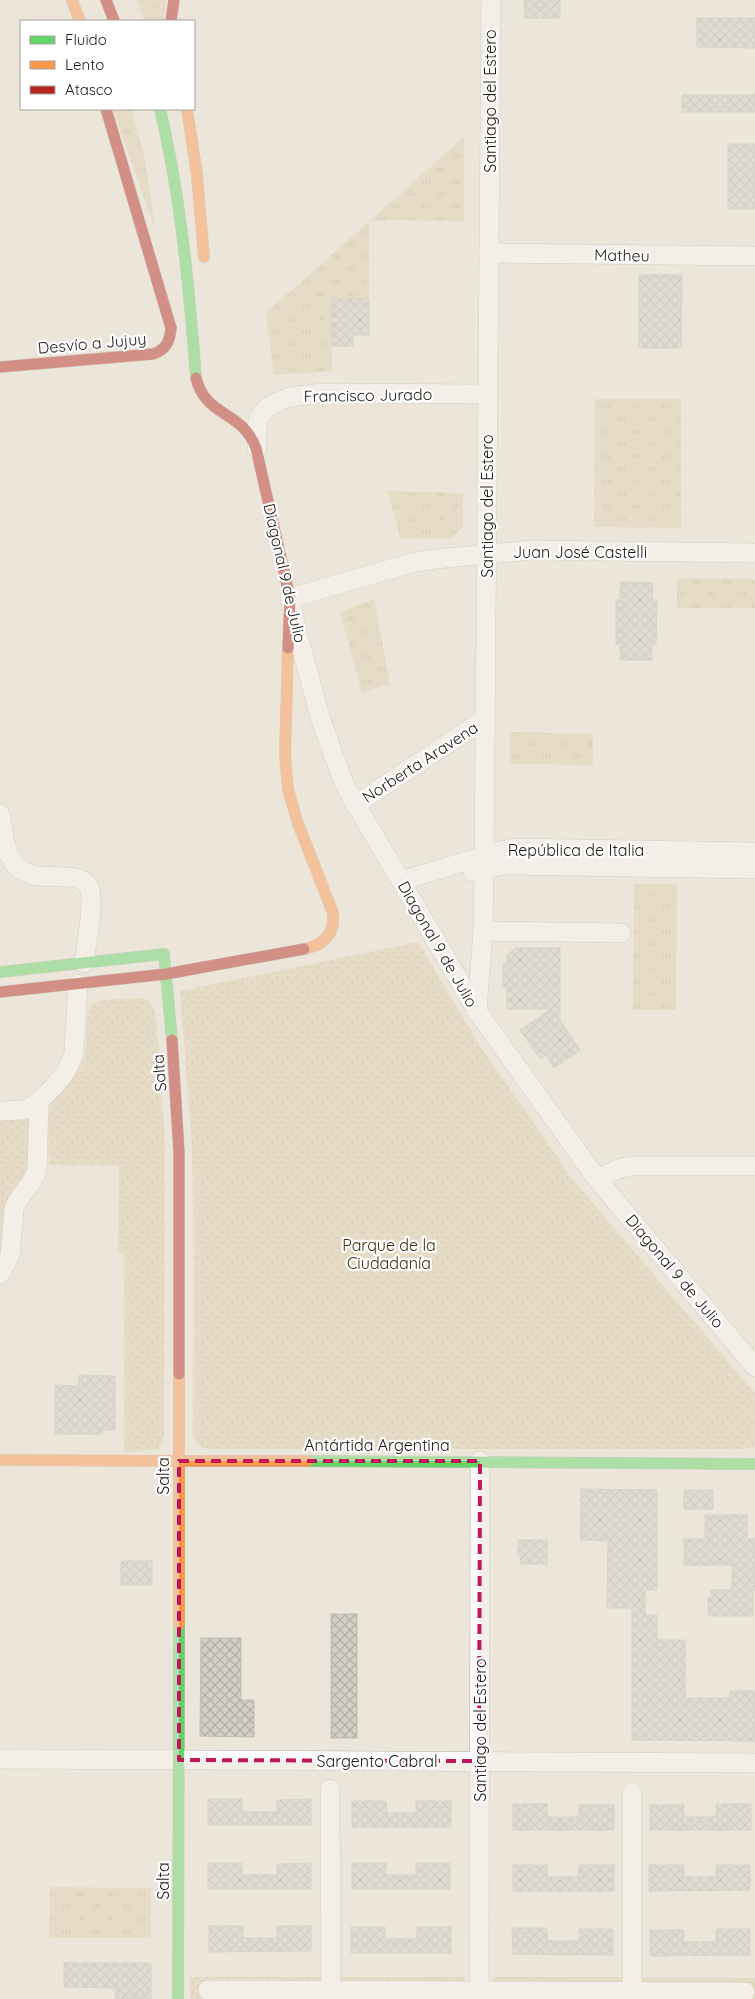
<svg xmlns="http://www.w3.org/2000/svg" width="755" height="1999" viewBox="0 0 755 1999" font-family="Quicksand,sans-serif">
<defs>
<pattern id="grass-tufts" width="24" height="20" patternUnits="userSpaceOnUse" patternTransform="scale(1.25)"><rect width="24" height="20" fill="#dfcfae"/><path d="M3 7l-1-3M5 7V3M7 7l1-3M15 17l-1-3M17 17v-4M19 17l1-3" fill="none" stroke="#bfb195"/></pattern>
<pattern id="park-dots" width="8" height="8" patternUnits="userSpaceOnUse" patternTransform="scale(1.25)"><rect width="8" height="8" fill="#dfcfae"/><path d="M2 2h.1M6 6h.1" fill="none" stroke="#bfb195" stroke-width="1.8" stroke-linecap="round"/></pattern>
<pattern id="building-cross-hatch" width="8" height="8" patternUnits="userSpaceOnUse" patternTransform="scale(1.25)"><rect width="8" height="8" fill="#d3cec4"/><path d="M0 0l8 8M0 8l8-8" fill="none" stroke="#b5b0a7"/></pattern>
</defs>
<rect width="100%" height="100%" fill="#ebe5da"/>
<!-- grass -->
<g fill="url(#grass-tufts)">
<path d="M137,0H166L165,21H144Z"/>
<path d="M113,109H131L144,155L156,232Z"/>
<path d="M464,137V221L369,220V299L332,298V371L274,375L266,313Z"/>
<path d="M595,399H681V528L594,527Z"/>
<path d="M387,491L463,493V526L452,538L401,539Z"/>
<path d="M677,578L753,579L755,581V608H677Z"/>
<path d="M374,599L390,684L362,693L340,612Z"/>
<path d="M510,732L593,734V765L510,764Z"/>
<path d="M634,884H677L676,1010H633Z"/>
<path d="M50,1887L151,1888V1938H49Z"/>
</g>
<!-- park -->
<g fill="url(#park-dots)">
<path d="M418,942L478,1043L559,1159L568,1174L755,1393V1447L745,1449H209C199,1448 194,1444 193,1433L194,1268L192,1147L180,991Z"/>
<path d="M138,998C150,998 154,1006 156,1017L165,1141L164,1434L161,1445L158,1449L124,1453V1253L118,1252L119,1166L49,1165C49,1149 45,1110 54,1097C63,1084 79,1074 84,1058C89,1041 83,1021 91,1005L100,1000Z"/>
<path d="M0,1116L32,1117L35,1160L7,1252L0,1257Z"/>
<rect x="190" y="1977" width="274" height="22"/>
<path d="M493,1977L755,1978V1999H493Z"/>
</g>
<!-- building -->
<g fill="url(#building-cross-hatch)" stroke="#c1bcb3">
<path d="M524,0H560V18H525Z"/>
<path d="M697,18H755V48L697,47Z"/>
<rect x="682" y="95" width="73" height="17"/>
<rect x="728" y="144" width="27" height="65"/>
<path d="M639,275H682L681,348H639Z"/>
<path d="M332,298L369,299V335H353V346H332Z"/>
<path d="M620,582L653,583L652,600H657L656,644H652V660H620V644H616V600H620Z"/>
<path d="M515,948H560V1020L580,1050L554,1068L546,1055L540,1059L520,1030L551,1009H507V987H503V964H507V955Z"/>
<path d="M79,1375L115,1376V1430H102V1434H55V1385L78,1386Z"/>
<path d="M581,1489L657,1490V1590H645V1615H657V1640H685V1698H730V1691H755V1741L632,1740V1608H607L608,1541L580,1540Z"/>
<rect x="684" y="1490" width="29" height="19"/>
<path d="M705,1515H747V1539H755V1590H753V1616H708V1598H711V1590H732V1565H684V1539H705Z"/>
<path d="M518,1540H547V1564H520L521,1556H518Z"/>
<rect x="121" y="1561" width="31" height="24"/>
<rect x="331" y="1614" width="26" height="124"/>
<path d="M201,1638H241V1700H254V1737L200,1736Z"/>
<path d="M208,1799H242V1811L248,1812H277V1800L311,1799V1825H208Z"/>
<path d="M352,1801H386L387,1813H416V1801H451V1827H352Z"/>
<path d="M513,1804H547V1816L553,1817H579V1805H614V1830H513Z"/>
<path d="M716,1804H751V1830H650V1805H684V1817H711L716,1816Z"/>
<path d="M208,1863H242V1875H277V1864L311,1863V1889H208Z"/>
<path d="M352,1863H386V1875H416V1863H450V1889H352Z"/>
<path d="M513,1865H547V1877H579V1865H614V1891H513Z"/>
<path d="M649,1865H684V1877H716V1865H750V1890L649,1891Z"/>
<path d="M209,1926H243V1938H277V1926H311V1951L209,1952Z"/>
<path d="M351,1927H385V1939H417V1927H451V1953H351Z"/>
<path d="M512,1928H547V1940L553,1941H579V1929H613V1955L513,1954Z"/>
<path d="M716,1929H750V1955L650,1956V1930H684V1942H710L716,1941Z"/>
<path d="M64,1963H151V1999H115L116,1988L64,1987Z"/>
</g>
<g fill="none" stroke-linecap="round" stroke-linejoin="round">
<!-- street casing -->
<g stroke="#b5b1a8" stroke-width="20">
<g id="street">
<path d="M489,253L755,256"/>
<path d="M257,448V426L260,416L267,408L277,402L290,397L323,393L488,394"/>
<path d="M755,553L531,550L436,559L415,562L290,598L296,628L321,720L344,784L477,1011L597,1179L755,1367"/>
<path d="M355,805L485,719"/>
<path d="M0,814C3,830 4,849 13,862C31,889 78,866 89,887C95,900 86,947 84,963"/>
<path d="M473,872L503,865L755,869"/>
<path d="M401,881L496,852L514,848L755,852"/>
<path d="M483,931L621,933"/>
<path d="M477,1011L483,931L484,869L491,0"/>
<path d="M0,1111L23,1110L31,1107C48,1094 69,1074 74,1052L78,984"/>
<path d="M597,1179L618,1169L631,1166H755"/>
<path d="M0,1274L10,1256L14,1209C19,1194 33,1185 37,1170L39,1101"/>
<path d="M0,1759L755,1763"/>
<path d="M330,1789L331,1990"/>
<path d="M208,1990L745,1992"/>
<path d="M632,1991V1792"/>
<path d="M479,1999L480,1461"/>
</g>
</g>
<!-- fast casing -->
<g stroke="#b5b1a8" stroke-width="12">
<g id="fast">
<path d="M160,109C181,198 189,287 196,378"/>
<path d="M0,972L164,954L172,1040"/>
<path d="M307,1461L755,1464"/>
<path d="M178,1999L179,1624"/>
</g>
</g>
<!-- slow casing -->
<g stroke="#b5b1a8" stroke-width="12">
<g id="slow">
<path d="M72,0L80,21"/>
<path d="M187,109L197,175L204,257"/>
<path d="M288,648L285,755L288,789L297,821L333,913C335,934 324,945 304,949"/>
<path d="M179,1374V1461H307"/>
<path d="M0,1460L179,1461V1624"/>
</g>
</g>
<!-- jam casing -->
<g stroke="#b5b1a8" stroke-width="12">
<g id="jam">
<path d="M106,0L114,21"/>
<path d="M171,21L174,0"/>
<path d="M106,109L171,328"/>
<path d="M0,367L153,354C166,350 170,341 171,328"/>
<path d="M196,378C206,418 242,410 256,448L290,598L288,648"/>
<path d="M0,992L166,974L304,949"/>
<path d="M172,1040L179,1152V1374"/>
</g>
</g>
<!-- street -->
<use href="#street" stroke="#fcfbf9" stroke-width="19"/>
<!-- fast -->
<use href="#fast" stroke="#63d668" stroke-width="11"/>
<!-- slow -->
<use href="#slow" stroke="#ff974d" stroke-width="11"/>
<!-- jam -->
<use href="#jam" stroke="#b3261e" stroke-width="11"/>
</g>
<!-- marked area -->
<path d="M0 0H755V1999H0ZM179,1461H480L479,1761L179,1760Z" fill="#ebe5da" fill-opacity=".55" fill-rule="evenodd"/>
<path fill="none" stroke="#c2185b" stroke-width="4" stroke-dasharray="10 6" stroke-linejoin="round" d="M179,1461H480L479,1761L179,1760Z"/>
<g text-anchor="middle" dominant-baseline="central" stroke-width="4.5" stroke-linejoin="round" paint-order="stroke">
<!-- street labels -->
<g font-size="16" fill="#1c1811" stroke="#fff">
<text transform="translate(490 101) rotate(-90)">Santiago del Estero</text>
<text transform="translate(622 255) rotate(1)">Matheu</text>
<text transform="translate(92 343) rotate(-5)">Desvío a Jujuy</text>
<text transform="translate(368 395) rotate(-1)">Francisco Jurado</text>
<text transform="translate(487 506) rotate(-90)">Santiago del Estero</text>
<text x="580" y="552">Juan José Castelli</text>
<text transform="translate(285 573) rotate(77)">Diagonal 9 de Julio</text>
<text transform="translate(420 762) rotate(-33)">Norberta Aravena</text>
<text x="576" y="850">República de Italia</text>
<text transform="translate(438 944) rotate(60)">Diagonal 9 de Julio</text>
<text transform="translate(159 1073) rotate(-95)">Salta</text>
<text transform="translate(675 1271) rotate(50)">Diagonal 9 de Julio</text>
<text x="377" y="1445">Antártida Argentina</text>
<text transform="translate(163 1476) rotate(-90)">Salta</text>
<text transform="translate(480 1730) rotate(-90)">Santiago del Estero</text>
<text x="377" y="1761">Sargento Cabral</text>
<text transform="translate(163 1881) rotate(-90)">Salta</text>
</g>
<!-- park labels -->
<g font-size="16" fill="#3d2e0c" stroke="#fff">
<text x="389" y="1245">Parque de la<tspan x="389" dy="18">Ciudadanía</tspan></text>
</g>
</g>
<!-- legend -->
<rect x="20" y="20" width="175" height="90" fill="#ffffff" stroke="#a4a3a0"/>
<rect x="30" y="36" width="25" height="8" fill="#63d668" stroke="#a4a3a0"/>
<text x="65" y="45" font-size="15" fill="#1c1811">Fluido</text>
<rect x="30" y="61" width="25" height="8" fill="#ff974d" stroke="#a4a3a0"/>
<text x="65" y="70" font-size="15" fill="#1c1811">Lento</text>
<rect x="30" y="86" width="25" height="8" fill="#b3261e" stroke="#a4a3a0"/>
<text x="65" y="95" font-size="15" fill="#1c1811">Atasco</text>
</svg>
